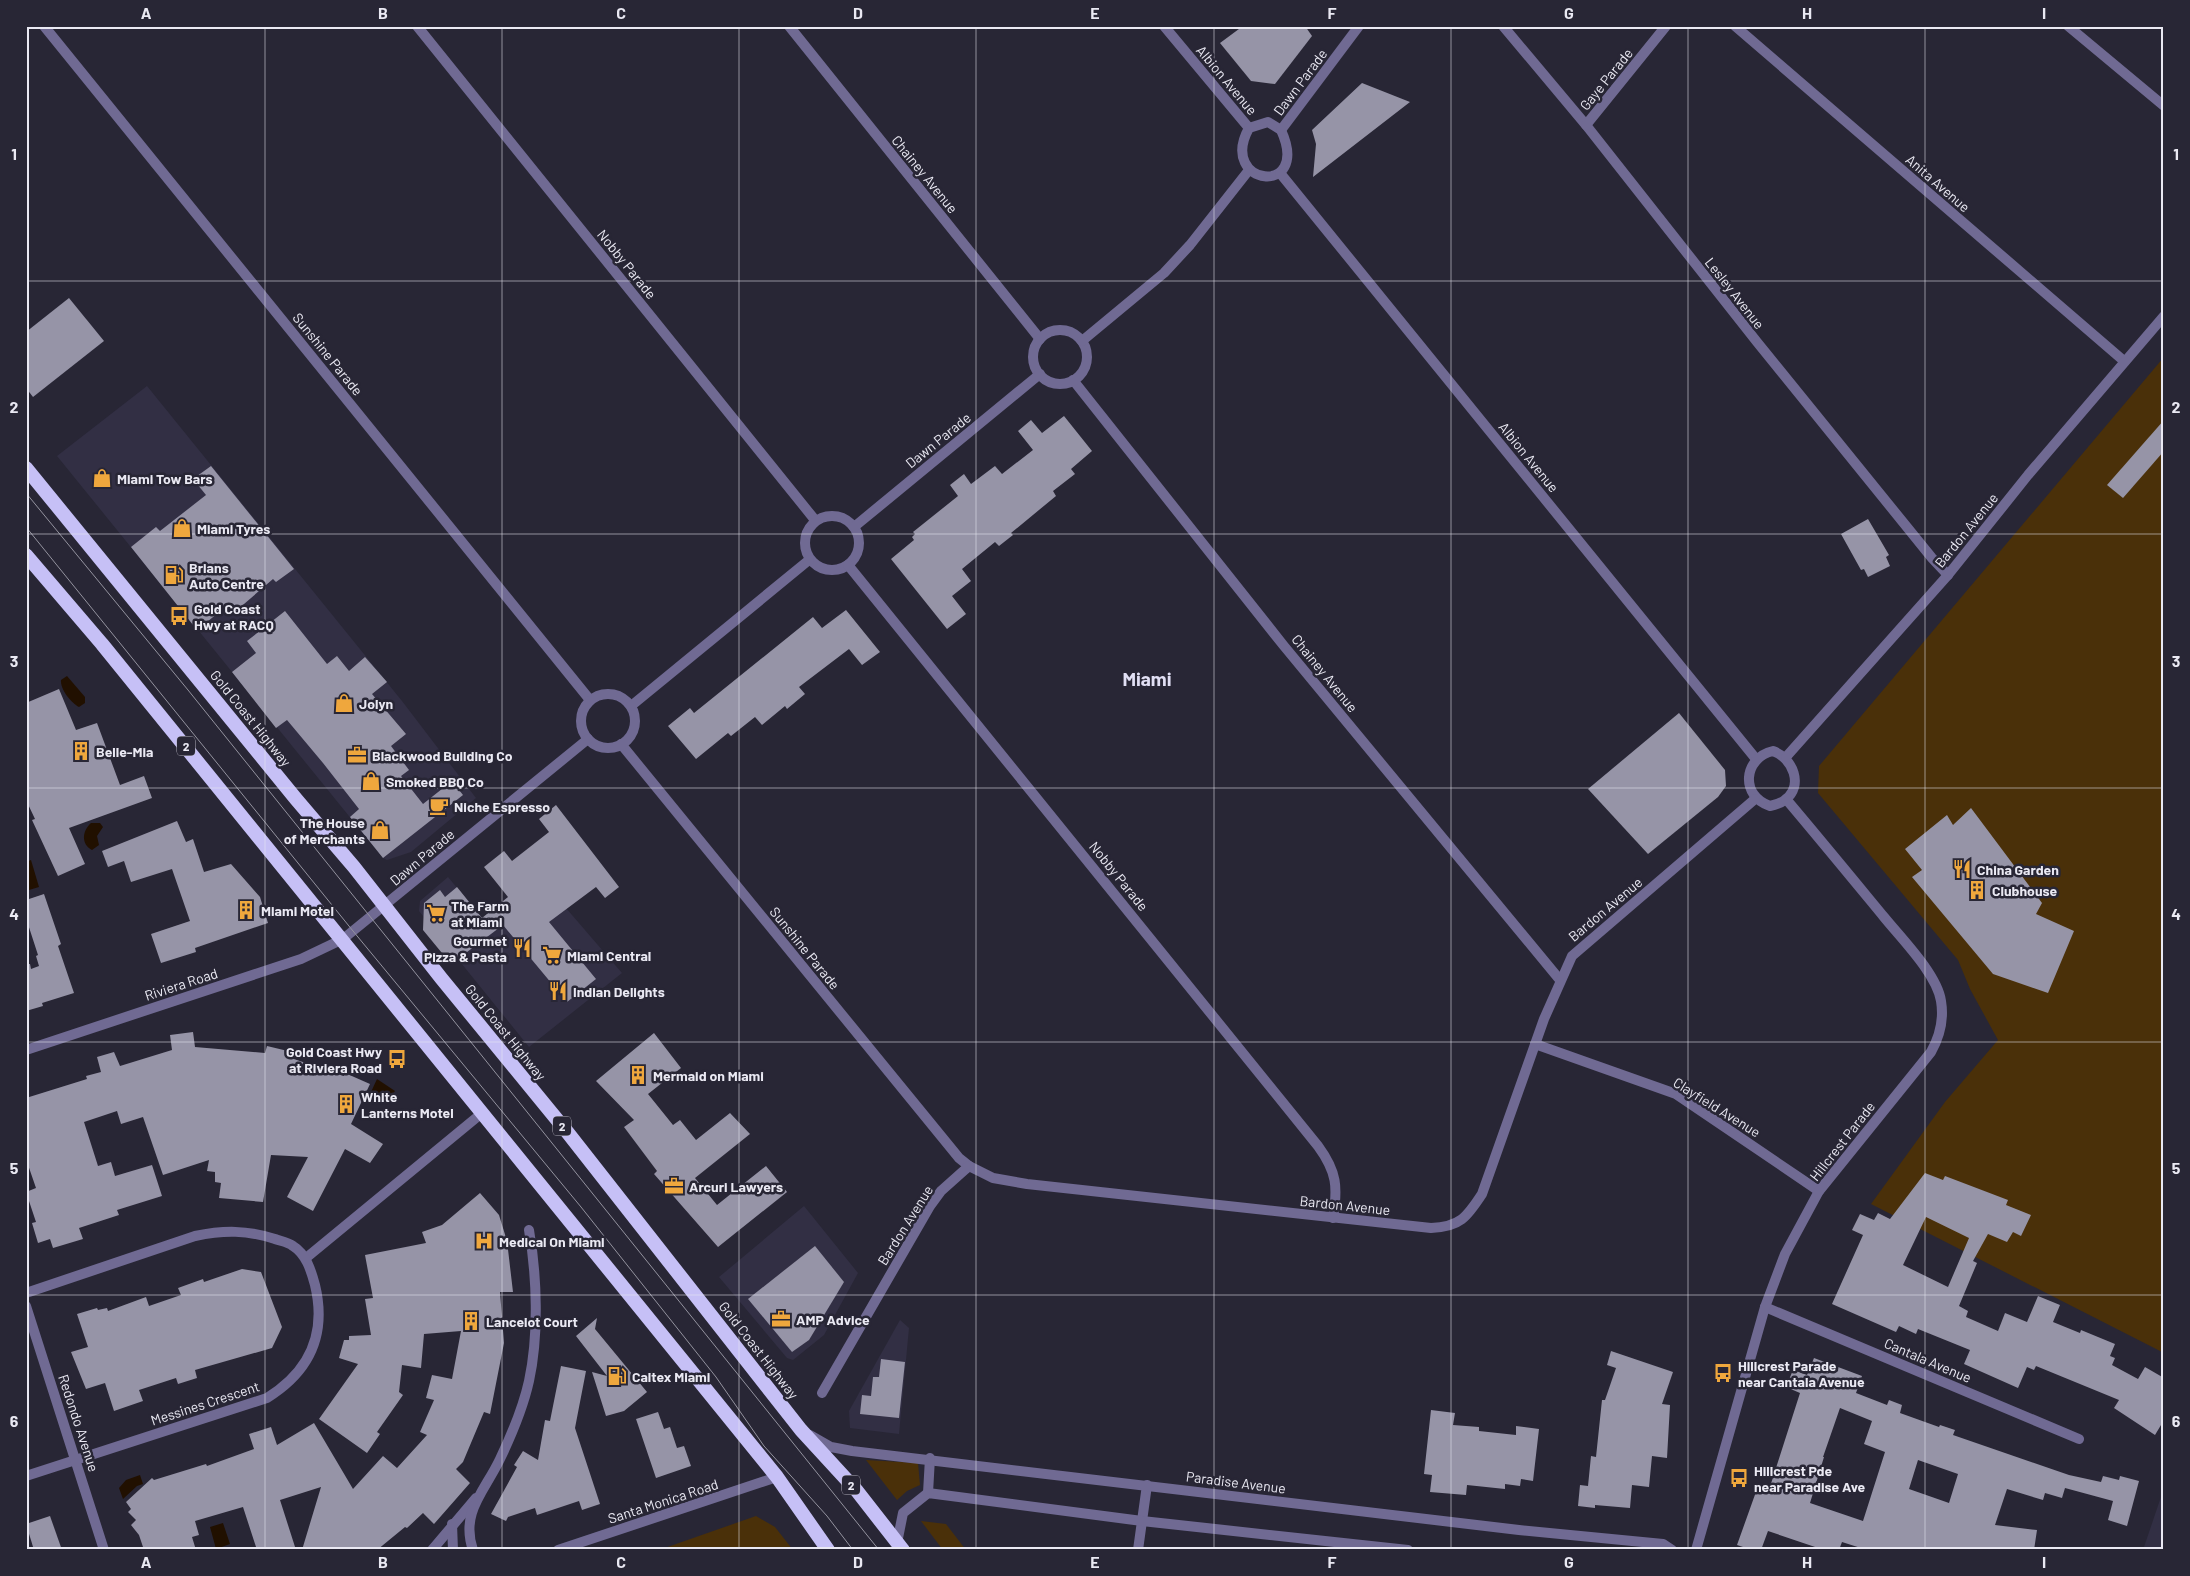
<svg xmlns="http://www.w3.org/2000/svg" width="2190" height="1576" viewBox="0 0 2190 1576" font-family="Barlow,sans-serif">
<rect width="100%" height="100%" fill="#282635"/>
<!-- built -->
<g fill="#322f44">
<path d="M147,386L402,701L476,798L411,852L387,860L383,858L57,456Z"/>
<path d="M448,877L494,932L547,886L622,973L529,1047L419,911L420,901Z"/>
<path d="M804,1206L858,1273L824,1335L793,1360L787,1358L719,1277Z"/>
<path d="M900,1320L909,1328L899,1434L850,1428L849,1411Z"/>
<path d="M2164,1488V1550H2143Z"/>
</g>
<!-- green -->
<g fill="#4a3009">
<path d="M2164,357V1353L1871,1204L1945,1102L1998,1040L1970,989L1958,960L1818,793L1819,766Z"/>
<path d="M866,1460L918,1463L920,1485L907,1491L897,1500Z"/>
<path d="M756,1516L775,1527L793,1550H659Z"/>
<path d="M921,1521L946,1524L966,1550H943Z"/>
</g>
<!-- water -->
<g fill="#211000">
<path d="M67,676L85,697V703L79,707C71,703 60,689 61,680Z"/>
<path d="M91,823H100L103,827L97,836L99,845L92,850C81,844 82,831 91,823Z"/>
<path d="M31,860L39,887L29,890L26,882V862Z"/>
<path d="M377,1079L395,1091L386,1103L371,1092Z"/>
<path d="M140,1475L143,1484L137,1486L123,1499L119,1488L126,1480Z"/>
<path d="M223,1523L230,1544L216,1549L210,1527Z"/>
</g>
<!-- building -->
<g fill="#9694a7" fill-rule="evenodd">
<path d="M1243,26H1305L1312,36L1275,84L1251,81L1220,43Z"/>
<path d="M1362,83L1410,102L1313,177L1316,144L1312,130Z"/>
<path d="M69,298L104,341L33,397L26,388V332Z"/>
<path d="M1064,416L1092,451L1071,469L1075,474L1053,491L1056,496L1011,533L1013,535L999,546L995,542L962,569L971,581L952,596L966,614L947,629L891,559L914,540L912,537L915,534L913,532L958,496L950,485L964,474L971,484L995,466L1002,474L1033,450L1018,431L1031,420L1042,433Z"/>
<path d="M2164,420V451L2123,498L2107,485Z"/>
<path d="M211,466L294,569L276,582L273,579L230,616L223,609L197,630L131,547L156,527L160,531L206,495L193,479Z"/>
<path d="M1868,519L1889,555L1886,557L1890,566L1868,577L1864,569L1861,570L1841,534Z"/>
<path d="M846,610L880,652L862,665L849,649L799,687L805,694L787,709L785,706L762,725L755,717L731,736L728,733L696,759L668,726L690,708L694,713L813,617L822,628Z"/>
<path d="M285,611L327,664L337,656L349,671L365,657L387,682L372,694L406,734L391,746L409,770L401,776L423,804L452,781L463,795L383,858L350,817L359,809L323,763L287,720L276,728L232,672L256,653L247,641Z"/>
<path d="M59,689L76,730L97,723L120,785L144,776L152,798L69,828L85,864L58,876L32,820L35,819L26,800V703Z"/>
<path d="M1679,713L1725,770L1726,786L1718,797L1648,854L1588,789Z"/>
<path d="M556,805L619,887L605,898L596,887L549,922L596,979L567,1002L503,925L451,964L423,930L424,903L440,890L445,897L457,887L482,918L508,897L484,867L504,851L512,861L549,832L539,819Z"/>
<path d="M1971,808L2042,903L2036,914L2074,931L2048,993L1993,974L1912,877L1922,870L1905,849L1947,815L1953,825Z"/>
<path d="M177,821L186,842L193,839L204,872L231,864L260,897L268,923L195,948L196,952L161,963L151,934L190,921L172,869L131,882L124,861L108,867L102,851Z"/>
<path d="M44,894L61,944L58,946L74,993L42,1003L43,1006L26,1011V964H30L31,969L39,966L36,956L38,955L26,918V900Z"/>
<path d="M193,1032L195,1047L265,1053L267,1046L292,1052L291,1058L344,1076L345,1073L370,1084L351,1124L383,1144L370,1163L345,1149L313,1211L287,1197L308,1157L271,1155L263,1202L219,1198L221,1183L215,1182V1172L207,1171L209,1160L163,1175L143,1117L121,1124L117,1111L84,1122L98,1166L111,1162L115,1176L152,1165L162,1196L117,1210L119,1215L79,1228L83,1239L53,1248L50,1239L38,1243L32,1223L36,1222L26,1192L36,1188L26,1159V1098L87,1079L86,1076L101,1072L97,1057L114,1052L120,1066L172,1050L170,1035Z"/>
<path d="M654,1033L681,1068L648,1094L673,1125L680,1120L696,1140L730,1113L750,1134L695,1178L717,1205L766,1166L787,1192L718,1247L654,1174L657,1171L624,1127L634,1120L596,1081Z"/>
<path d="M1925,1173L1943,1180L1945,1176L2008,1200L2006,1205L2031,1215L2021,1236L2013,1232L2007,1242L1988,1234L1973,1261L1977,1263L1959,1306L1968,1311L1966,1317L1998,1331L2005,1313L2027,1322L2038,1296L2060,1305L2053,1322L2080,1333L2081,1330L2115,1344L2110,1356L2115,1358L2112,1365L2138,1379L2145,1367L2164,1378V1420L2155,1435L2114,1408L2119,1400L2036,1366L2034,1370L2027,1367L2018,1388L1964,1364L1970,1350L1918,1329L1916,1334L1899,1326L1896,1332L1832,1304L1863,1235L1852,1230L1860,1214L1874,1220L1878,1213L1890,1219ZM1926,1217L1969,1238L1948,1287L1903,1265Z"/>
<path d="M480,1193L499,1215L507,1241L513,1292H500L504,1343L490,1414L484,1412L463,1462L456,1469L470,1483L434,1524L423,1513L407,1528L405,1527L377,1550H302L321,1487L280,1500L296,1550H257L243,1507L195,1521L199,1535L192,1537L196,1550H144L139,1535L131,1525L136,1520L128,1512L131,1509L126,1502L152,1478L154,1480L206,1464L207,1466L254,1449L249,1434L271,1427L277,1445L314,1423L353,1489L383,1456L397,1468L427,1435L420,1432L434,1400L426,1398L432,1375L452,1379L461,1331L424,1334L421,1368L402,1365L399,1392L403,1395L377,1432L380,1434L367,1453L319,1419L358,1364L339,1358L344,1340H349V1336L371,1335L365,1299L373,1298L365,1255L426,1243L422,1232L442,1225Z"/>
<path d="M815,1246L844,1282L809,1340L792,1352L748,1299Z"/>
<path d="M242,1269L261,1272L282,1327L272,1348L195,1370L197,1378L178,1384L176,1378L139,1390L143,1401L114,1411L105,1383L86,1389L71,1352L88,1347L77,1314L97,1308L98,1310L107,1308L108,1311L146,1297L149,1306L181,1295L178,1288L203,1279L204,1282Z"/>
<path d="M597,1318L595,1329L647,1392L624,1411L606,1416L592,1372L607,1376L576,1336Z"/>
<path d="M1611,1351L1673,1372L1662,1404L1670,1405L1667,1458L1652,1456L1649,1487L1632,1485L1630,1508L1595,1505V1508L1578,1506L1580,1485L1588,1486L1591,1456L1596,1457L1602,1400H1605L1616,1368L1607,1365Z"/>
<path d="M1814,1358L1862,1376L1856,1393L1887,1405L1889,1400L1902,1405L1900,1413L1939,1427L1940,1425L1955,1430L1953,1435L2069,1475L2101,1482L2103,1476L2119,1480L2120,1476L2139,1481L2127,1526L2108,1520L2113,1501L2065,1488L2062,1498L2045,1493L2043,1500L2007,1489L1995,1525L2037,1530L2034,1550H1867L1842,1542L1839,1550H1824L1768,1531L1761,1550H1752L1737,1545L1757,1489L1768,1493L1800,1393L1786,1387L1793,1370L1807,1375ZM1840,1408L1872,1421L1864,1444L1885,1452L1863,1521L1810,1503L1824,1457H1823ZM1918,1460L1958,1474L1949,1503L1909,1489Z"/>
<path d="M881,1359L905,1362L899,1418L860,1414L862,1395L871,1396L873,1377H879Z"/>
<path d="M561,1366L586,1371L575,1428L600,1504L582,1510L579,1501L537,1515L535,1508L508,1517L506,1521L491,1514L517,1467L514,1465L523,1451L538,1460L545,1420L550,1421Z"/>
<path d="M1431,1410L1455,1413L1453,1425L1479,1427V1431L1516,1435V1426L1539,1429L1533,1481L1521,1479L1520,1486L1505,1484V1489L1467,1485L1466,1495L1430,1492L1432,1475L1424,1474Z"/>
<path d="M658,1412L664,1429L670,1427L677,1448L684,1446L691,1466L656,1478L636,1419Z"/>
<path d="M50,1516L62,1550H34L26,1524Z"/>
</g>
<g fill="none" stroke-linecap="round" stroke-linejoin="round">
<!-- minor -->
<g stroke="#706a93" stroke-width="10">
<path d="M44,26L590,700"/>
<path d="M789,26L1040,339"/>
<path d="M1503,26L1586,125L1757,342L1932,558L1948,575"/>
<path d="M1735,26L2124,361"/>
<path d="M2068,26L2164,106"/>
<path d="M1586,125L1666,26"/>
<path d="M1073,380L1284,646L1560,980"/>
<path d="M621,744L959,1158L969,1166"/>
<path d="M1535,1044L1676,1094L1819,1191"/>
<path d="M26,1050L301,959L343,939"/>
<path d="M306,1258L482,1113"/>
<path d="M26,1293L195,1236C224,1230 247,1230 275,1239C280,1241 288,1242 293,1246C306,1254 311,1270 315,1285C327,1335 309,1372 267,1398L26,1476"/>
<path d="M26,1306L104,1550"/>
<path d="M1765,1307L2079,1439"/>
<path d="M452,1524L453,1550"/>
<path d="M432,1550L476,1498"/>
<path d="M473,1550C460,1512 485,1491 500,1459C512,1434 523,1408 529,1381C539,1335 537,1276 529,1230"/>
<path d="M558,1550L777,1477"/>
<path d="M1138,1550L1147,1485"/>
</g>
<!-- tertiary -->
<g stroke="#706a93" stroke-width="10">
<path d="M417,26L815,520"/>
<path d="M1164,26L1249,128"/>
<path d="M1268,122L1281,130C1312,198 1217,186 1249,128Z"/>
<path d="M1281,130L1359,26"/>
<path d="M1280,173L1756,759"/>
<circle cx="1060" cy="357" r="27"/>
<path d="M1082,341L1164,273L1190,245L1249,170"/>
<circle cx="832" cy="543" r="27"/>
<path d="M854,527L1040,374"/>
<path d="M848,565L1318,1146C1337,1172 1338,1187 1333,1218"/>
<circle cx="608" cy="721" r="27"/>
<path d="M631,706L809,560"/>
<path d="M1773,751C1793,758 1804,786 1785,800C1781,803 1775,805 1770,806C1740,796 1743,758 1773,751Z"/>
<path d="M1786,757L1948,575L2028,475L2164,316"/>
<path d="M343,939L588,739"/>
<path d="M822,1393L930,1206L941,1191L969,1166L993,1178L1027,1184L1431,1228C1460,1227 1467,1217 1482,1194L1544,1019L1572,956L1755,799"/>
<path d="M810,1435L831,1447L852,1451L1519,1530L1663,1544L1672,1550"/>
<path d="M928,1493L930,1458"/>
<path d="M897,1543L903,1513L928,1493L1142,1521L1408,1550"/>
<path d="M1696,1550L1765,1307L1785,1254L1819,1191L1931,1052C1940,1036 1944,1019 1941,1001C1937,974 1901,938 1884,917C1851,877 1819,838 1786,799"/>
</g>
<!-- trunk -->
<g stroke="#c6c0f6" stroke-width="14">
<path d="M26,468L296,799L354,867L441,978L568,1133L801,1430L857,1491L903,1550"/>
<path d="M26,555L102,644L777,1477L828,1550"/>
</g>
<!-- tram -->
<g stroke="#94939f" stroke-width="1">
<path d="M26,493L188,690L879,1550"/>
<path d="M26,527L353,931L581,1207L716,1377L764,1446L827,1516L853,1550"/>
</g>
</g>
<!-- grid -->
<path fill="none" stroke="#eae9f3" stroke-width="1" stroke-opacity="0.55" d="M265,26V1550M502,26V1550M739,26V1550M976,26V1550M1214,26V1550M1451,26V1550M1688,26V1550M1925,26V1550M26,281H2164M26,534H2164M26,788H2164M26,1042H2164M26,1295H2164"/>
<!-- icons -->
<defs>
<g id="shop-bare" transform="scale(1.5)"><path d="M-5-2.5h2.3a2.7 3.5 0 0 1 5.4 0H5L5.5 6h-11ZM-1.5-2.5h3a1.5 2.3 0 0 0-3 0Z" fill="#efa73d" stroke="#282635" stroke-width="2.5" paint-order="stroke"/></g>
<g id="fuel-bare" transform="scale(1.5)"><path d="M-5.5-6h7V0h2V4h1.3V-2.5L3-4.5l.8-.8L6-3V5H2.5V1h-1V6h-7ZM-4.2-4.7v3.2H.2V-4.7Z" fill="#efa73d" stroke="#282635" stroke-width="2.5" paint-order="stroke"/></g>
<g id="bus-bare" transform="scale(1.5)"><path d="M-5-6H5V4H4V6H2V4H-2V6H-4V4H-5ZM-3.5-4V0h7V-4ZM-3.5 1.2v1.5H-2V1.2ZM2 1.2v1.5H3.5V1.2Z" fill="#efa73d" stroke="#282635" stroke-width="2.5" paint-order="stroke"/></g>
<g id="building-bare" transform="scale(1.5)"><path d="M-4-6H4V6H1V3H-1V6H-4ZM-2.5-4.3h1.7v1.8h-1.7ZM.8-4.3h1.7v1.8H.8ZM-2.5-1h1.7V.8h-1.7ZM.8-1h1.7V.8H.8Z" fill="#efa73d" stroke="#282635" stroke-width="2.5" paint-order="stroke"/></g>
<g id="office-bare" transform="scale(1.5)"><path d="M-6-3h4V-5.5h4V-3h4V5H-6ZM-1-4.5V-3h2v-1.5ZM-6 0V1H6V0Z" fill="#efa73d" stroke="#282635" stroke-width="2.5" paint-order="stroke"/></g>
<g id="cafe-bare" transform="scale(1.5)"><path d="M-5.5-4.5H6V0H3Q3 3.5 0 3.5H-2.5Q-5.5 3.5-5.5 0ZM3-3.2v2h1.7v-2ZM-6 4.5H4V6H-6Z" fill="#efa73d" stroke="#282635" stroke-width="2.5" paint-order="stroke"/></g>
<g id="restaurant-bare" transform="scale(1.5)"><path d="M-5-6h1v4h1v-4h1v4h1v-4h1v5L-1.5 .5V6h-2V.5L-5-1ZM5-6V6H3V1.5H1.5Q1.5-4 5-6Z" fill="#efa73d" stroke="#282635" stroke-width="2.5" paint-order="stroke"/></g>
<g id="supermarket-bare" transform="scale(1.5)"><path d="M-6-5.5h2.5l.6 2H6L4.5 2H-2.5L-4.4-4H-6ZM-1.5 3.2a1.3 1.3 0 1 0 .1 0ZM3 3.2a1.3 1.3 0 1 0 .1 0Z" fill="#efa73d" stroke="#282635" stroke-width="2.5" paint-order="stroke"/></g>
<g id="hospital-bare" transform="scale(1.5)"><path d="M-5-5h3v3.5h4V-5h3V5h-3V1.5h-4V5h-3Z" fill="#efa73d" stroke="#282635" stroke-width="2.5" paint-order="stroke"/></g>
</defs>
<g fill-rule="evenodd">
<use href="#shop-bare" x="102" y="478"/>
<use href="#shop-bare" x="182" y="528"/>
<use href="#fuel-bare" x="174" y="575"/>
<use href="#bus-bare" x="179" y="616"/>
<use href="#shop-bare" x="344" y="703"/>
<use href="#building-bare" x="81" y="751"/>
<use href="#office-bare" x="357" y="755"/>
<use href="#shop-bare" x="371" y="781"/>
<use href="#cafe-bare" x="439" y="806"/>
<use href="#shop-bare" x="380" y="830"/>
<use href="#restaurant-bare" x="1962" y="869"/>
<use href="#building-bare" x="1977" y="890"/>
<use href="#building-bare" x="246" y="910"/>
<use href="#supermarket-bare" x="436" y="913"/>
<use href="#restaurant-bare" x="522" y="948"/>
<use href="#supermarket-bare" x="552" y="955"/>
<use href="#restaurant-bare" x="558" y="991"/>
<use href="#bus-bare" x="397" y="1059"/>
<use href="#building-bare" x="638" y="1075"/>
<use href="#building-bare" x="346" y="1104"/>
<use href="#office-bare" x="674" y="1186"/>
<use href="#hospital-bare" x="484" y="1241"/>
<use href="#office-bare" x="781" y="1319"/>
<use href="#building-bare" x="471" y="1321"/>
<use href="#bus-bare" x="1723" y="1373"/>
<use href="#fuel-bare" x="617" y="1376"/>
<use href="#bus-bare" x="1739" y="1478"/>
</g>
<g text-anchor="middle" dominant-baseline="central" stroke-width="5" stroke-linejoin="round" paint-order="stroke">
<!-- shield labels -->
<g fill="#282635" stroke="#b0aeba" stroke-width="1">
<rect x="177" y="736.5" width="18" height="19" rx="4"/>
<rect x="553" y="1116.5" width="18" height="19" rx="4"/>
<rect x="842" y="1475.5" width="18" height="19" rx="4"/>
</g>
<g font-size="12" font-weight="bold" fill="#eae9f3">
<text x="186" y="746">2</text>
<text x="562" y="1126">2</text>
<text x="851" y="1485">2</text>
</g>
<!-- street labels -->
<g font-size="14" fill="#eae9f3" stroke="#282635">
<text transform="translate(1606 79) rotate(-51)">Gaye Parade</text>
<text transform="translate(1227 80) rotate(50)">Albion Avenue</text>
<text transform="translate(1300 82) rotate(-53)">Dawn Parade</text>
<text transform="translate(925 174) rotate(51)">Chainey Avenue</text>
<text transform="translate(1938 183) rotate(41)">Anita Avenue</text>
<text transform="translate(627 264) rotate(51)">Nobby Parade</text>
<text transform="translate(1735 293) rotate(52)">Lesley Avenue</text>
<text transform="translate(328 354) rotate(51)">Sunshine Parade</text>
<text transform="translate(938 440) rotate(-39)">Dawn Parade</text>
<text transform="translate(1529 457) rotate(51)">Albion Avenue</text>
<text transform="translate(1966 530) rotate(-51)">Bardon Avenue</text>
<text transform="translate(1325 673) rotate(51)">Chainey Avenue</text>
<text transform="translate(251 718) rotate(51)">Gold Coast Highway</text>
<text transform="translate(422 857) rotate(-40)">Dawn Parade</text>
<text transform="translate(1119 876) rotate(51)">Nobby Parade</text>
<text transform="translate(1605 909) rotate(-40)">Bardon Avenue</text>
<text transform="translate(805 948) rotate(51)">Sunshine Parade</text>
<text transform="translate(181 984) rotate(-18)">Riviera Road</text>
<text transform="translate(506 1032) rotate(51)">Gold Coast Highway</text>
<text transform="translate(1717 1107) rotate(32)">Clayfield Avenue</text>
<text transform="translate(1842 1141) rotate(-52)">Hillcrest Parade</text>
<text transform="translate(1345 1205) rotate(6)">Bardon Avenue</text>
<text transform="translate(905 1225) rotate(-58)">Bardon Avenue</text>
<text transform="translate(759 1350) rotate(52)">Gold Coast Highway</text>
<text transform="translate(1928 1360) rotate(23)">Cantala Avenue</text>
<text transform="translate(205 1403) rotate(-18)">Messines Crescent</text>
<text transform="translate(79 1423) rotate(72)">Redondo Avenue</text>
<text transform="translate(1236 1482) rotate(7)">Paradise Avenue</text>
<text transform="translate(663 1501) rotate(-18)">Santa Monica Road</text>
</g>
<!-- poi labels -->
<g font-size="14" font-weight="bold" fill="#eae9f3" stroke="#282635" text-anchor="start">
<text x="117" y="478">Miami Tow Bars</text>
<text x="197" y="528">Miami Tyres</text>
<text x="189" y="567">Brians<tspan x="189" dy="16">Auto Centre</tspan></text>
<text x="194" y="608">Gold Coast<tspan x="194" dy="16">Hwy at RACQ</tspan></text>
<text x="359" y="703">Jolyn</text>
<text x="96" y="751">Belle-Mia</text>
<text x="372" y="755">Blackwood Building Co</text>
<text x="386" y="781">Smoked BBQ Co</text>
<text x="454" y="806">Niche Espresso</text>
<text x="365" y="822" text-anchor="end">The House<tspan x="365" dy="16">of Merchants</tspan></text>
<text x="1977" y="869">China Garden</text>
<text x="1992" y="890">Clubhouse</text>
<text x="451" y="905">The Farm<tspan x="451" dy="16">at Miami</tspan></text>
<text x="261" y="910">Miami Motel</text>
<text x="507" y="940" text-anchor="end">Gourmet<tspan x="507" dy="16">Pizza &amp; Pasta</tspan></text>
<text x="567" y="955">Miami Central</text>
<text x="573" y="991">Indian Delights</text>
<text x="382" y="1051" text-anchor="end">Gold Coast Hwy<tspan x="382" dy="16">at Riviera Road</tspan></text>
<text x="653" y="1075">Mermaid on Miami</text>
<text x="361" y="1096">White<tspan x="361" dy="16">Lanterns Motel</tspan></text>
<text x="689" y="1186">Arcuri Lawyers</text>
<text x="499" y="1241">Medical On Miami</text>
<text x="796" y="1319">AMP Advice</text>
<text x="486" y="1321">Lancelot Court</text>
<text x="1738" y="1365">Hillcrest Parade<tspan x="1738" dy="16">near Cantala Avenue</tspan></text>
<text x="632" y="1376">Caltex Miami</text>
<text x="1754" y="1470">Hillcrest Pde<tspan x="1754" dy="16">near Paradise Ave</tspan></text>
</g>
<!-- district labels -->
<g font-size="19" font-weight="bold" fill="#e1dff4" stroke="#282635">
<text x="1147" y="678">Miami</text>
</g>
</g>
<!-- border -->
<rect width="2190" height="1576" fill="none" stroke="#282635" stroke-width="55"/>
<rect x="28" y="28" width="2134" height="1520" fill="none" stroke="#eae9f3" stroke-width="2"/>
<g font-size="16" text-anchor="middle" font-weight="bold" fill="#eae9f3">
<text x="146" y="19">A</text>
<text x="383" y="19">B</text>
<text x="621" y="19">C</text>
<text x="858" y="19">D</text>
<text x="1095" y="19">E</text>
<text x="1332" y="19">F</text>
<text x="1569" y="19">G</text>
<text x="1807" y="19">H</text>
<text x="2044" y="19">I</text>
<text x="14" y="160">1</text>
<text x="2176" y="160">1</text>
<text x="14" y="413">2</text>
<text x="2176" y="413">2</text>
<text x="14" y="667">3</text>
<text x="2176" y="667">3</text>
<text x="14" y="920">4</text>
<text x="2176" y="920">4</text>
<text x="14" y="1174">5</text>
<text x="2176" y="1174">5</text>
<text x="14" y="1427">6</text>
<text x="2176" y="1427">6</text>
<text x="146" y="1568">A</text>
<text x="383" y="1568">B</text>
<text x="621" y="1568">C</text>
<text x="858" y="1568">D</text>
<text x="1095" y="1568">E</text>
<text x="1332" y="1568">F</text>
<text x="1569" y="1568">G</text>
<text x="1807" y="1568">H</text>
<text x="2044" y="1568">I</text>
</g>
</svg>
